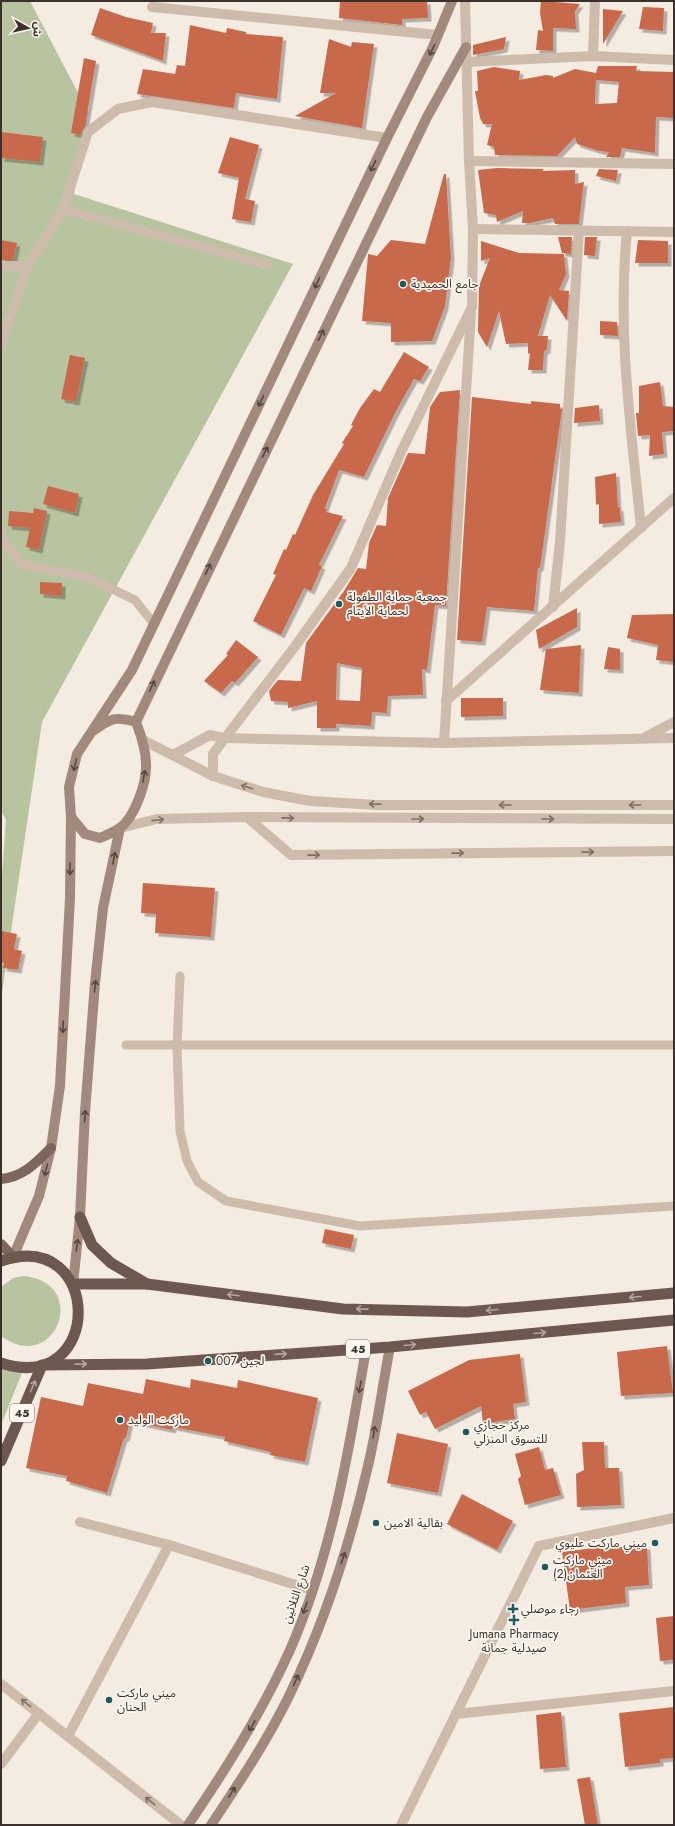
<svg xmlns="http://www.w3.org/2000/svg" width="675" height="1826" viewBox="0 0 675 1826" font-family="Jost,'Noto Sans Arabic',sans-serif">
<defs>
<filter id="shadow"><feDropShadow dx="3.5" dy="3.5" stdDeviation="0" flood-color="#0004"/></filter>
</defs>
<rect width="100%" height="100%" fill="#f4ebe1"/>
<!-- green -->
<g fill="#b8c4a0">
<path d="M1,1H30L88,112L74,194L293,264L42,722L1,999V889L6,820L1,810Z"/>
<path d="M24,1276C91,1283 55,1376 1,1336V1287L13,1278Z"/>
<path d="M1,1367L7,1370L22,1373L1,1425Z"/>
</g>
<!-- building -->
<g fill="#c8694b" fill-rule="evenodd" filter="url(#shadow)">
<path d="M340,1H427L428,18L402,19V25L339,18Z"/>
<path d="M541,1L580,4L575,11L576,29L553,28V51L536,50L538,30L543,31L540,13Z"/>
<path d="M643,7L664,8L663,31L639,29Z"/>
<path d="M100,8L126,17L153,23L151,33H166L163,61L91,35Z"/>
<path d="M603,9L623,11L603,44Z"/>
<path d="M190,25L226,33L227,28L246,32V34L283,37L277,99L236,93L234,108L137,94L143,69L175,74L177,65L185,66Z"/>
<path d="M506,37L504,49L473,55V45Z"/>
<path d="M329,39L351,47L352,42L374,44L362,128L295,116L336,93H320Z"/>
<path d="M84,58L96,61L85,126L80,135L71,133Z"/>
<path d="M598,66H637L636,71L674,72V118L656,117L655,153L622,148L620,157H606L609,152L599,151L577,144L575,137L557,156L495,155L494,147L487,145L492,124H483L480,118L475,91H478L477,71L494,67L520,71L519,80L546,75L553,76V78L575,69L596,73ZM596,80L619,82L617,103L595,104Z"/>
<path d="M1,132L43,137L40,162L1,158Z"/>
<path d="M230,137L259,145L245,199L255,201L251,222L232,219L239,178L218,173Z"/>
<path d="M497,168L544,169L542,171L575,170V184L584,182L579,224H555L553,218L530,223H522L523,211L497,222L496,215L484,213L478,170Z"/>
<path d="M599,169L618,170L616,181L596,176Z"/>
<path d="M444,174H446L451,257L445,306L432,341L391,342V323L362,321L368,255V254L377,256L391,240L425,244Z"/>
<path d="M558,237H572L571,254L562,253Z"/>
<path d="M585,237H597L595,256L584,255Z"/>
<path d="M1,240L17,243L13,260H1Z"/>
<path d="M638,240L668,241V263H635Z"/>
<path d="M481,241L519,253L564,254L566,274L559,290L569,291L567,321L550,295L538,336H548L547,350L544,351L543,370H528L530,353L528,354V343L506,344L499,311L487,347L478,332L479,286L490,258L481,261Z"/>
<path d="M600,321L617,322L618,336L600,335Z"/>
<path d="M404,352L429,367L420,381L414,379L396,411L364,477L339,470L325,508L327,509L326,512L343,516L319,565L322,566L311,591L304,588L281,635L253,621L276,575L273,574L284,549L286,550L293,534L295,535L313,495L344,444L342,443L353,426L351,425L360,408L374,389L380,392Z"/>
<path d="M70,355L85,358L76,402L61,399Z"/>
<path d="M660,382L663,406L674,407V431L662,432L664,454L649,456L650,435L638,436L636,413H639V386Z"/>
<path d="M460,390L446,606L435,605L427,670L422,669L423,695L388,696L387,713L372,712L371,726L336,724V728H317V701L288,708V702L271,701L269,691L278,680L301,681L306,643L344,591L358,568L366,569L369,543L377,525L386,526L388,498L408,453L425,454L430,407L440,392ZM337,663L362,668L360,701L336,700Z"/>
<path d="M472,397L531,404V401L560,404V409H562L540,568H538L534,611L487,607L482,642L457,640Z"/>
<path d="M599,405L600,421L574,423L575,408Z"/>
<path d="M616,473L618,508L620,507L621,522L599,524V504L596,505L595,477Z"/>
<path d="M48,486L79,494L75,513L43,504Z"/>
<path d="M34,508L47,511L39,550L26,547L30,528L8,526L9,511L33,513Z"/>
<path d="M40,582L62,583V596L40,594Z"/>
<path d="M577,608V627L539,649L536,630Z"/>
<path d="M674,614V662L656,660L658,645L627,638L632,615Z"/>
<path d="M236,640L258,657L235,683L232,681L221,693L204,681L228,655L226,654Z"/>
<path d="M581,645L579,693L540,690L546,649Z"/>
<path d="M608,647L620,649V670L604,669Z"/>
<path d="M461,698H503V716L461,717Z"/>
<path d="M143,883L215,888L211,937L155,933L156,914L141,913Z"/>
<path d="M1,931L17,934L14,949L22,951L18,970L3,968L4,963L1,962Z"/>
<path d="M325,1229L354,1235L351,1249L322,1243Z"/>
<path d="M667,1346L673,1393L621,1396L617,1352Z"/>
<path d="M520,1354L526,1402L513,1404L515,1419L483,1424L481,1406L435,1429L426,1412L420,1415L408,1391L469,1360Z"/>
<path d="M146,1379L190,1388L191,1379L237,1388L238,1380L318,1398L305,1462L270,1455L271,1452L224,1441L225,1437L173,1427L172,1430L130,1421L126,1438H124L107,1493L66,1481L67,1476L26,1468L41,1397L83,1406L88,1383L143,1394Z"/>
<path d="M397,1433L448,1444L438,1493L387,1483Z"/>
<path d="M582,1442H604L605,1468H619L621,1505L577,1507L576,1474L584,1470Z"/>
<path d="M539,1447L545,1470L553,1468L561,1495L525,1505L518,1479L521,1476L515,1454Z"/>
<path d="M462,1494L513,1521L497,1550L447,1524Z"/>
<path d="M647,1546L649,1585L625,1587L626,1603L570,1610L562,1552L594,1548Z"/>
<path d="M674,1616V1660L660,1661L656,1618Z"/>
<path d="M674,1707V1758L660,1759V1763L625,1767L619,1713Z"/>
<path d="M561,1712L566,1767L540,1769L536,1715Z"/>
<path d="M590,1777L598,1825H585L577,1779Z"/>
</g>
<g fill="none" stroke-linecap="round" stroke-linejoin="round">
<!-- service -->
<g stroke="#cdbbac" stroke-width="9">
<path d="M63,209L268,265"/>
<path d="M1,345L28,266"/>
<path d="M1,531L3,542L24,565L87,577L135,600L154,624"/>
<path d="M180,976L177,1047L180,1131L187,1161L198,1182L226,1201L360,1226L674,1206"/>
<path d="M126,1045H674"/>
</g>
<!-- minor -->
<g stroke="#cdbbac" stroke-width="10">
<path d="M152,7L438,35"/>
<path d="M593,56L595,1"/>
<path d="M467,62L593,56L674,60"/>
<path d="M469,161L674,164"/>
<path d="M473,229L674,232"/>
<path d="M627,231C617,332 631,428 641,528"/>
<path d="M1,266H28L63,209L88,132L118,109L152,102L387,138"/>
<path d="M553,607L560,542L579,230"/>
<path d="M446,701L674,498"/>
<path d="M644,738L674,722"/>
<path d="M444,743L471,312"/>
<path d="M173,755L210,735L224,738L444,743L674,738"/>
<path d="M213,776V754L296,645L351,568L401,452L472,307L473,229L469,161L465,1"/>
<path d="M247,817L291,855L674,851"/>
<path d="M80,1522L169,1545L312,1590"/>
<path d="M1,1684L181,1825"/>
<path d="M456,1714L674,1691"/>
<path d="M68,1736L169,1545"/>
<path d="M1,1764L39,1713"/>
<path d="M401,1825L539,1546L674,1518"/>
</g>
<!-- tertiary -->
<g stroke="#cdbbac" stroke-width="10">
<path d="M143,740L213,776L263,792L310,801L377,805H674"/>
<path d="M120,828L157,819L247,817L674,819"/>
</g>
<!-- secondary -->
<g stroke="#a18a7d" stroke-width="10">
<path d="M136,722L427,117L466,47"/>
<path d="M93,731C111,718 115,716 136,722C141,735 146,749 146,764C147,782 135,817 120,828C114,832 107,835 100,838L85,834L71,817L69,787L77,754L132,670L387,138L433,47L452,1"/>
<path d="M13,1257L39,1196L51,1148L60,1086L70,898L71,817"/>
<path d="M73,1284L80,1217L85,1112L95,983L103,908L120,828"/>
<path d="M188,1825C226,1769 262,1712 290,1650C332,1554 349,1451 366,1349"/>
<path d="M211,1825C239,1783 267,1741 289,1696C324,1624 349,1547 367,1470C377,1430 382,1388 390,1347"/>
</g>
<!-- primary -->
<g stroke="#7d675c" stroke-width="10">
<path d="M1,1179C23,1177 36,1163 51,1148"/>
<path d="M1,1244L13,1257"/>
</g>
<!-- trunk -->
<g stroke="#6c584f" stroke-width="11">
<path d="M80,1217L92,1245L111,1263L147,1284"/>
<path d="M1,1261C103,1226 105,1397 1,1363"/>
<path d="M73,1284H147L343,1309L467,1312L674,1293"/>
<path d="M1,1461L42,1365L147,1364L390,1347L674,1320"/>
</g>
</g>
<!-- one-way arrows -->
<defs><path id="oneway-shaft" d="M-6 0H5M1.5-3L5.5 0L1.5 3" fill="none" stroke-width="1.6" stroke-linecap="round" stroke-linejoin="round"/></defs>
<g stroke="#544640">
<use href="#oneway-shaft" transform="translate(432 50) rotate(116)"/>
<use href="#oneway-shaft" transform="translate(373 166) rotate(116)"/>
<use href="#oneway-shaft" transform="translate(317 283) rotate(116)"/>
<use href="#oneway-shaft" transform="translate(321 335) rotate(-64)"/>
<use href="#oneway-shaft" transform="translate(261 401) rotate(116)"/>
<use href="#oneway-shaft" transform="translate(265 452) rotate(-64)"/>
<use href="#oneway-shaft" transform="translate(208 569) rotate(-64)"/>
<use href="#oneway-shaft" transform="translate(152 686) rotate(-66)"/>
<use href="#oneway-shaft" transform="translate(75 765) rotate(104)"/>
<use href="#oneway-shaft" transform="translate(144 776) rotate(-79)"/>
<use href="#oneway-shaft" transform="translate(114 858) rotate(-78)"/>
<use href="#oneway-shaft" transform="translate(70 869) rotate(90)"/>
<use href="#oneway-shaft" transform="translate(95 986) rotate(-85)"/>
<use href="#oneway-shaft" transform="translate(63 1027) rotate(93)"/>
<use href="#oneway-shaft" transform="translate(85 1116) rotate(-87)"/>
<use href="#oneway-shaft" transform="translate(46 1170) rotate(104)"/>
<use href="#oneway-shaft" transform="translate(77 1245) rotate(-84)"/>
<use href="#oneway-shaft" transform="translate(360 1387) rotate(100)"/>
<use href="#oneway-shaft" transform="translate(374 1432) rotate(-80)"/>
<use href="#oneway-shaft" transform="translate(343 1558) rotate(-72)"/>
<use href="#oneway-shaft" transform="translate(305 1608) rotate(110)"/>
<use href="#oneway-shaft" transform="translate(296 1680) rotate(-66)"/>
<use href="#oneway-shaft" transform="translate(252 1726) rotate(120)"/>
<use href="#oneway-shaft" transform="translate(232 1792) rotate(-58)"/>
</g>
<g stroke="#7d6f65">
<use href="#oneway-shaft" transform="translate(247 787) rotate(-162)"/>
<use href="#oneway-shaft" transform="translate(375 804) rotate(-178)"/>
<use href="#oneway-shaft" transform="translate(505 805) rotate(-180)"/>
<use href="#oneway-shaft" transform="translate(635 805) rotate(-180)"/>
<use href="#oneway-shaft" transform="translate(288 818) rotate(1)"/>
<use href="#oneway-shaft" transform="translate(418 819)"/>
<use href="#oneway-shaft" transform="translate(548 819)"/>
<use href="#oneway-shaft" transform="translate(158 820) rotate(-6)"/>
<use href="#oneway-shaft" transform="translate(588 852) rotate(-1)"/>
<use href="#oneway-shaft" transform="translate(458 853) rotate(-1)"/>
<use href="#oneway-shaft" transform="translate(314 855) rotate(-1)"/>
<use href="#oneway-shaft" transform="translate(26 1703) rotate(-142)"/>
<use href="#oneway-shaft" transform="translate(150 1801) rotate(-142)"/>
</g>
<g stroke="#b4a69e">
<use href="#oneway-shaft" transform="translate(233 1295) rotate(-173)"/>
<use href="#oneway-shaft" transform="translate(635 1297) rotate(175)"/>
<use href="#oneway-shaft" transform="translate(362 1309) rotate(-179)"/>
<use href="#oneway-shaft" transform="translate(492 1310) rotate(175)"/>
<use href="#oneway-shaft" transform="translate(540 1333) rotate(-5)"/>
<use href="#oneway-shaft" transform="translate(410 1345) rotate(-5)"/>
<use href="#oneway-shaft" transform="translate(281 1354) rotate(-4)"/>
<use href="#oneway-shaft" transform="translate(81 1364) rotate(-1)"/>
<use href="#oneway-shaft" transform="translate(33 1386) rotate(-67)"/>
</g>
<!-- markers -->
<g fill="#1f5a5e" stroke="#fbf5ee" stroke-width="1.5">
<circle cx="403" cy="284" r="4"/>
<circle cx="339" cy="604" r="4"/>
<circle cx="208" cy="1361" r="4"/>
<circle cx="120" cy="1420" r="4"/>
<circle cx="466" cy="1432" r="4"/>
<circle cx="376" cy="1523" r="4"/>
<circle cx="655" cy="1543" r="4"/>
<circle cx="545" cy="1567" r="4"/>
<path d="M511 1603h4v4h4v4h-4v4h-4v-4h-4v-4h4z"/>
<path d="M512 1614h4v4h4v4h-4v4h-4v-4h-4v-4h4z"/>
<circle cx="109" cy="1700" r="4"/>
</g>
<g text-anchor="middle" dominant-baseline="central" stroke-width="3.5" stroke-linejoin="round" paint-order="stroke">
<!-- shield labels -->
<g fill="#fbf5ee" stroke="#756b66" stroke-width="1">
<rect x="346" y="1340" width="24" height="18" rx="3"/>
<rect x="10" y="1404" width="24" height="18" rx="3"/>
</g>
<g font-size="11" font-weight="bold" fill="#3b302b">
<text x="358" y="1349">45</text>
<text x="22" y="1413">45</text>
</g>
<!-- poi labels -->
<g font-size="12" fill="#3b302b" stroke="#fbf5ee" text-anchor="start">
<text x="411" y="284">جامع الحميدية</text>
<text x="347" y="597">جمعية حماية الطفولة<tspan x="347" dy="14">لحماية الأيتام</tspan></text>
<text x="216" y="1361">لجين 007</text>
<text x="128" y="1420">ماركت الوليد</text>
<text x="474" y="1425">مركز حجازي<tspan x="474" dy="14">للتسوق المنزلي</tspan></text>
<text x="384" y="1523">بقالية الامين</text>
<text x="647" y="1543" text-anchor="end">ميني ماركت عليوي</text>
<text x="553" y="1560">ميني ماركت<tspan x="553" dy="14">العثمان(2)</tspan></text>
<text x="521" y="1609">رجاء موصلي</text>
<text x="514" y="1634" text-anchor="middle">Jumana Pharmacy<tspan x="514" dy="14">صيدلية جمانة</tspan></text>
<text x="117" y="1693">ميني ماركت<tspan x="117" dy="14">الحنان</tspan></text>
</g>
<!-- street labels -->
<g font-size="12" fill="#3b302b" stroke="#fbf5ee">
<text transform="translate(296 1594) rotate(-71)">شارع الثلاثين</text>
</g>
</g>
<!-- border -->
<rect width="675" height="1826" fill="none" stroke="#3b302b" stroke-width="4"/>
<!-- north arrow -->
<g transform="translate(28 28) rotate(98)" stroke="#fbf5ee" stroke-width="3" paint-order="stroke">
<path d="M0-3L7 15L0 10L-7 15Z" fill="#3b302b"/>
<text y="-6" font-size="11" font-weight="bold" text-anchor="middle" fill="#3b302b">ش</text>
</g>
</svg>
